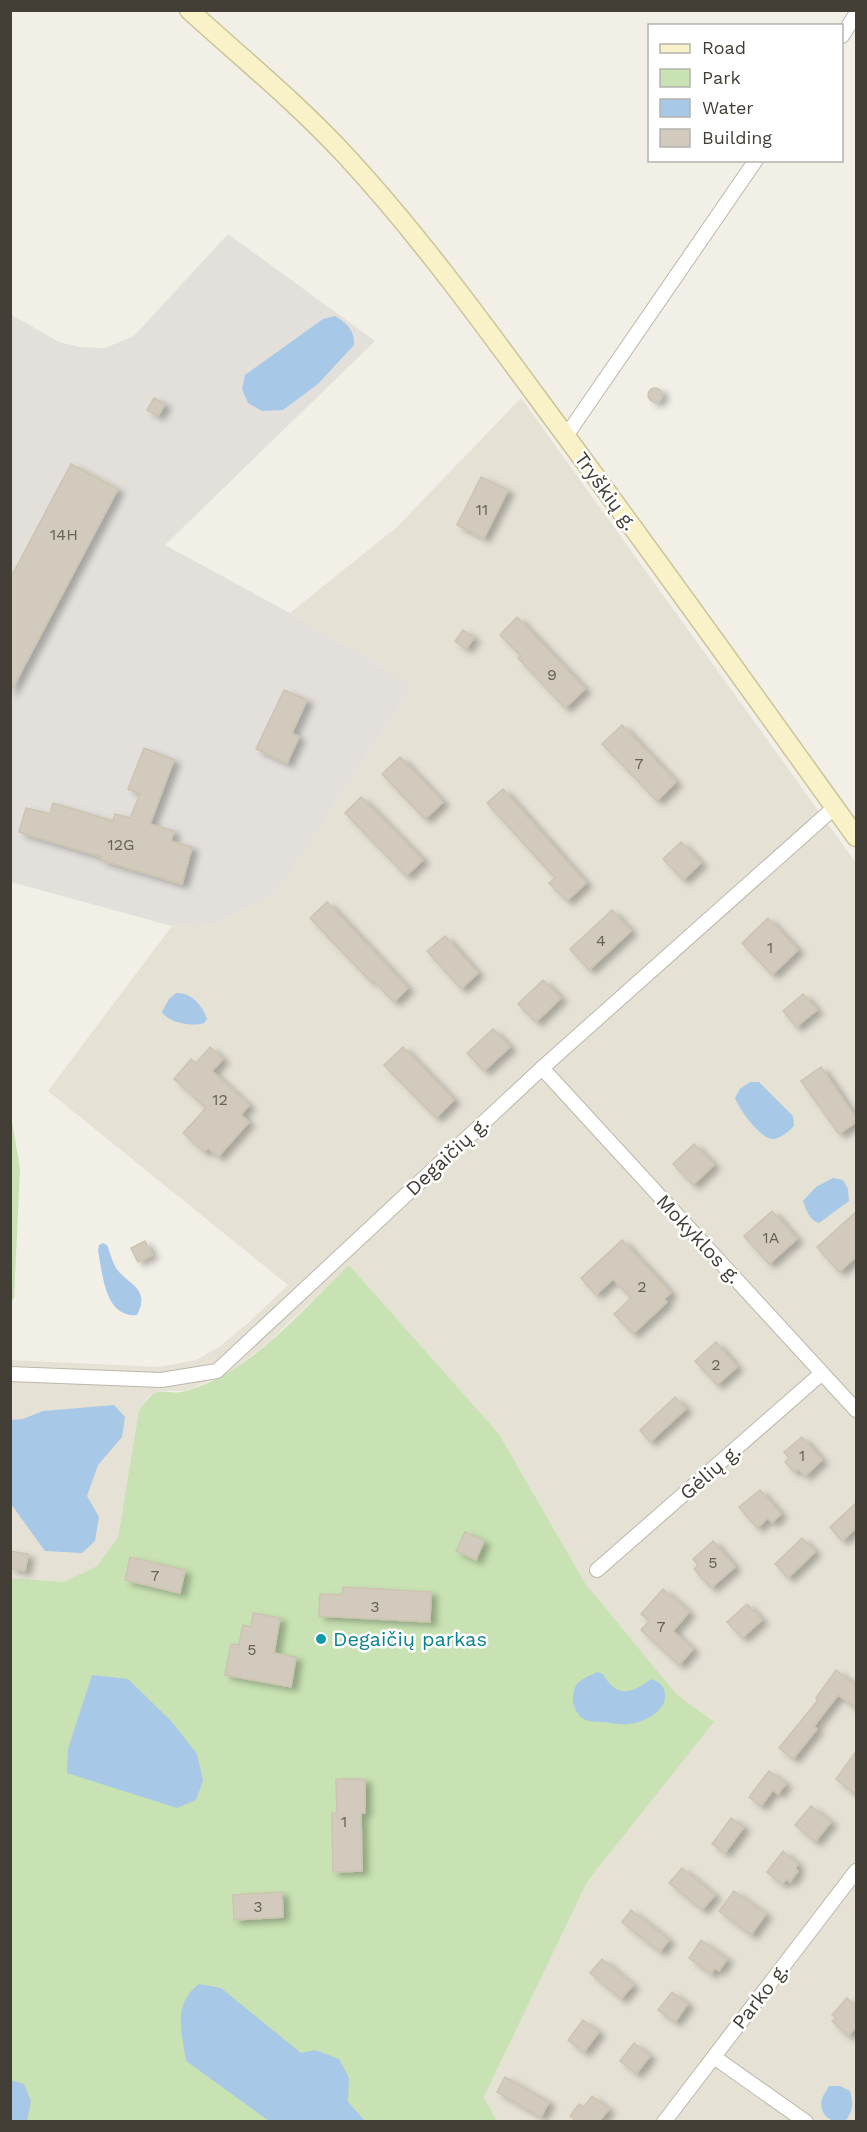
<svg xmlns="http://www.w3.org/2000/svg" width="867" height="2132" viewBox="0 0 867 2132" font-family="'Work Sans',sans-serif">
<defs>
<filter id="shadow"><feDropShadow dx="6" dy="4" stdDeviation="3" flood-color="#0004"/></filter>
</defs>
<rect width="100%" height="100%" fill="#f1efe6"/>
<!-- residential -->
<path fill="#e5e1d5" d="M521,398L856,863V2121L500,2122L496,2119L484,2097L587,1882L714,1722L677,1696L585,1583L499,1434L349,1265L269,1342L229,1373L185,1391H161L147,1398L139,1410L118,1537L97,1566L64,1582L11,1578L10,1360L159,1367L196,1360L219,1347L248,1323L288,1285L48,1091L172,926L217,924L277,892L413,685L290,613L397,527Z"/>
<!-- industrial -->
<path fill="#e3e0db" d="M228,234L375,341L165,545L290,613L413,685L277,892L217,924L172,926L11,882L10,314L59,342L79,347L105,348L134,336Z"/>
<!-- green -->
<g fill="#c8e2b3">
<path d="M10,1110L20,1169L14,1298L11,1302Z"/>
<path d="M349,1265L499,1434L585,1583L677,1695L714,1722L587,1882L484,2097L496,2119L500,2121H11L10,1578L64,1582L97,1566L118,1537L139,1410C160,1381 161,1397 186,1391C200,1387 217,1379 229,1372C274,1345 311,1301 349,1265Z"/>
</g>
<!-- water -->
<g fill="#a8c8e8">
<path d="M335,316C347,323 355,331 354,345L318,384L283,410L262,411L248,403L242,389L245,375L323,319Z"/>
<path d="M176,993C191,992 202,1005 207,1019L204,1023C192,1027 169,1023 162,1012L169,999Z"/>
<path d="M750,1082H759L793,1116L794,1126C789,1131 781,1138 774,1139C762,1141 739,1109 735,1098L740,1089Z"/>
<path d="M833,1178L843,1180L848,1189L849,1201L819,1223C810,1221 806,1210 803,1201L816,1187Z"/>
<path d="M103,1243L107,1245C110,1252 112,1261 116,1268C128,1285 151,1288 137,1315C105,1318 103,1275 98,1251L99,1245Z"/>
<path d="M114,1405L125,1417L122,1437L98,1465L87,1496L99,1517L95,1541L82,1553L45,1551L11,1504V1420L23,1419L43,1411Z"/>
<path d="M597,1672L603,1674C616,1698 632,1694 651,1679C659,1682 665,1686 665,1695C666,1712 643,1723 628,1724C621,1725 612,1723 605,1722C598,1722 587,1722 582,1718C577,1714 574,1707 573,1702C572,1682 581,1680 597,1672Z"/>
<path d="M92,1675L128,1679L172,1722L197,1754L203,1781L196,1800L177,1808L67,1773L68,1749Z"/>
<path d="M199,1984L221,1988L301,2053L315,2050L339,2059L349,2078L348,2102L365,2121H269L186,2061C182,2032 172,2004 199,1984Z"/>
<path d="M10,2080L24,2084L31,2101L27,2121H11Z"/>
<path d="M829,2086H840L850,2091C853,2102 854,2110 846,2120C832,2125 818,2115 822,2099C823,2095 827,2090 829,2086Z"/>
</g>
<!-- building -->
<g fill="#d2cbbd" stroke="#ccc4b1" stroke-width="1.5" filter="url(#shadow)">
<circle cx="655" cy="395" r="7"/>
<path d="M154,398L165,404L158,416L147,410Z"/>
<path d="M71,464L118,489L10,693V579Z"/>
<path d="M481,477L508,490L484,538L457,525Z"/>
<path d="M517,617L585,689L565,708L518,658L521,656L500,635Z"/>
<path d="M463,630L474,638L466,649L455,641Z"/>
<path d="M284,690L307,700L292,733L299,737L287,763L256,749Z"/>
<path d="M622,725L676,782L657,801L602,744Z"/>
<path d="M144,748L174,760L150,824L174,831L171,841L192,847L182,884L101,860L102,857L19,832L26,808L50,814L53,803L113,821L115,814L130,818L140,794L128,789Z"/>
<path d="M400,757L443,802L425,819L382,774Z"/>
<path d="M503,789L586,883L567,901L549,883L555,878L487,803Z"/>
<path d="M361,797L423,860L406,876L345,813Z"/>
<path d="M681,842L701,863L683,880L663,859Z"/>
<path d="M327,902L408,988L394,1002L373,980L371,982L310,918Z"/>
<path d="M612,910L631,931L589,970L570,949Z"/>
<path d="M768,918L798,950L772,975L742,943Z"/>
<path d="M445,936L478,973L461,989L427,951Z"/>
<path d="M543,980L561,998L536,1022L518,1004Z"/>
<path d="M803,994L817,1010L796,1027L783,1011Z"/>
<path d="M493,1029L510,1047L484,1071L467,1053Z"/>
<path d="M210,1047L223,1059L212,1071L249,1105L241,1115L249,1122L218,1157L208,1148L204,1152L183,1133L206,1108L174,1079L191,1059L196,1063Z"/>
<path d="M403,1047L454,1100L436,1118L384,1065Z"/>
<path d="M821,1067L856,1118V1122L839,1134L801,1081Z"/>
<path d="M694,1144L714,1165L693,1185L673,1164Z"/>
<path d="M772,1211L797,1239L769,1264L744,1236Z"/>
<path d="M856,1212V1257L839,1272L817,1247Z"/>
<path d="M622,1240L671,1293L664,1299L667,1302L633,1334L614,1314L631,1298L613,1279L596,1295L581,1278Z"/>
<path d="M145,1241L152,1255L138,1262L131,1248Z"/>
<path d="M716,1342L737,1367L717,1385L695,1361Z"/>
<path d="M675,1397L686,1409L650,1442L640,1430Z"/>
<path d="M802,1437L822,1460L805,1476L798,1469L794,1472L785,1462L789,1458L784,1452Z"/>
<path d="M760,1490L781,1514L772,1523L768,1518L757,1528L739,1507Z"/>
<path d="M856,1503V1528L842,1541L830,1527Z"/>
<path d="M465,1532L484,1541L476,1560L456,1551Z"/>
<path d="M802,1538L815,1552L788,1578L775,1564Z"/>
<path d="M713,1541L735,1567L711,1588L694,1569L698,1565L693,1559Z"/>
<path d="M10,1551L28,1554L25,1571L10,1568Z"/>
<path d="M130,1557L185,1570L180,1593L125,1580Z"/>
<path d="M343,1587L431,1592L430,1622L319,1616L320,1594L342,1595Z"/>
<path d="M663,1589L689,1612L673,1631L693,1649L679,1665L641,1630L649,1621L641,1614Z"/>
<path d="M747,1604L762,1620L742,1638L727,1622Z"/>
<path d="M253,1613L280,1618L274,1653L296,1657L291,1687L225,1675L231,1644L239,1645L243,1625L251,1627Z"/>
<path d="M836,1670L856,1686V1708L838,1695L814,1726L817,1729L793,1759L779,1748L818,1700L816,1698Z"/>
<path d="M856,1751V1795L836,1779Z"/>
<path d="M769,1771L786,1784L778,1794L773,1790L761,1806L749,1797Z"/>
<path d="M336,1779H365V1813H361L362,1871L333,1872L332,1813H337Z"/>
<path d="M811,1806L831,1822L815,1842L795,1825Z"/>
<path d="M731,1818L744,1827L725,1853L712,1844Z"/>
<path d="M783,1851L798,1864L795,1868L798,1871L790,1882L787,1879L782,1884L767,1872Z"/>
<path d="M682,1868L715,1895L702,1910L669,1883Z"/>
<path d="M734,1891L766,1914L751,1935L719,1911Z"/>
<path d="M282,1892L283,1917L234,1920L233,1895Z"/>
<path d="M631,1910L669,1940L660,1952L622,1922Z"/>
<path d="M701,1940L727,1959L719,1971L715,1968L711,1974L689,1958Z"/>
<path d="M602,1959L633,1985L621,1999L590,1973Z"/>
<path d="M672,1992L688,2004L675,2022L658,2010Z"/>
<path d="M847,1998L856,2008V2028L848,2036L832,2021L836,2018L832,2015Z"/>
<path d="M583,2020L599,2032L584,2052L568,2040Z"/>
<path d="M634,2043L650,2056L636,2074L620,2061Z"/>
<path d="M505,2077L549,2102L541,2117L497,2092Z"/>
<path d="M592,2096L609,2109L600,2120L602,2121H573L575,2120L570,2116L579,2104L584,2107Z"/>
</g>
<g fill="none" stroke-linecap="round" stroke-linejoin="round">
<!-- street casing -->
<g stroke="#bcb7aa" stroke-width="16">
<g id="street">
<path d="M842,36L856,14"/>
<path d="M566,436L756,160"/>
<path d="M542,1068L856,1410"/>
<path d="M10,1374L161,1380L217,1371L542,1068L835,807"/>
<path d="M597,1570L822,1373"/>
<path d="M714,2057L806,2122"/>
<path d="M664,2122L856,1871"/>
</g>
</g>
<!-- secondary casing -->
<g stroke="#ccc49a" stroke-width="21">
<path id="secondary" d="M189,10C242,58 298,104 346,156C420,236 484,325 548,412C652,552 754,695 856,837"/>
</g>
<!-- street -->
<use href="#street" stroke="#fff" stroke-width="14"/>
<!-- secondary -->
<use href="#secondary" stroke="#f9f2c9" stroke-width="18"/>
</g>
<!-- markers -->
<circle fill="#0f9aa8" stroke="#fff" stroke-width="2" cx="321" cy="1639" r="6"/>
<g text-anchor="middle" dominant-baseline="central" stroke-width="5" stroke-linejoin="round" paint-order="stroke">
<!-- number labels -->
<g font-size="16" fill="#676258">
<text x="482" y="509">11</text>
<text x="64" y="534">14H</text>
<text x="552" y="674">9</text>
<text x="639" y="763">7</text>
<text x="121" y="844">12G</text>
<text x="601" y="940">4</text>
<text x="770" y="947">1</text>
<text x="220" y="1099">12</text>
<text x="771" y="1237">1A</text>
<text x="642" y="1286">2</text>
<text x="716" y="1364">2</text>
<text x="802" y="1455">1</text>
<text x="713" y="1562">5</text>
<text x="155" y="1575">7</text>
<text x="375" y="1606">3</text>
<text x="661" y="1626">7</text>
<text x="252" y="1649">5</text>
<text x="344" y="1821">1</text>
<text x="258" y="1906">3</text>
</g>
<!-- street labels -->
<g font-size="20" fill="#433f36" stroke="#fff">
<text transform="translate(606 491) rotate(54)">Tryškių g.</text>
<text transform="translate(447 1156) rotate(-43)">Degaičių g.</text>
<text transform="translate(699 1239) rotate(47)">Mokyklos g.</text>
<text transform="translate(710 1472) rotate(-41)">Gėlių g.</text>
<text transform="translate(760 1996) rotate(-52)">Parko g.</text>
</g>
<!-- culture labels -->
<g font-size="20" fill="#0d838f" stroke="#fff" text-anchor="start">
<text x="333" y="1639">Degaičių parkas</text>
</g>
</g>
<!-- border -->
<rect width="867" height="2132" fill="none" stroke="#433f36" stroke-width="24"/>
<!-- legend -->
<rect x="648" y="24" width="195" height="138" fill="#ffffff" stroke="#b4b2af" stroke-width="1.5"/>
<rect x="660" y="44" width="30" height="9" fill="#f9f2c9" stroke="#b4b2af" stroke-width="1.5"/>
<text x="702" y="54" font-size="18" fill="#433f36">Road</text>
<rect x="660" y="69" width="30" height="18" fill="#c8e2b3" stroke="#b4b2af" stroke-width="1.5"/>
<text x="702" y="84" font-size="18" fill="#433f36">Park</text>
<rect x="660" y="99" width="30" height="18" fill="#a8c8e8" stroke="#b4b2af" stroke-width="1.5"/>
<text x="702" y="114" font-size="18" fill="#433f36">Water</text>
<rect x="660" y="129" width="30" height="18" fill="#d2cbbd" stroke="#b4b2af" stroke-width="1.5"/>
<text x="702" y="144" font-size="18" fill="#433f36">Building</text>
</svg>
